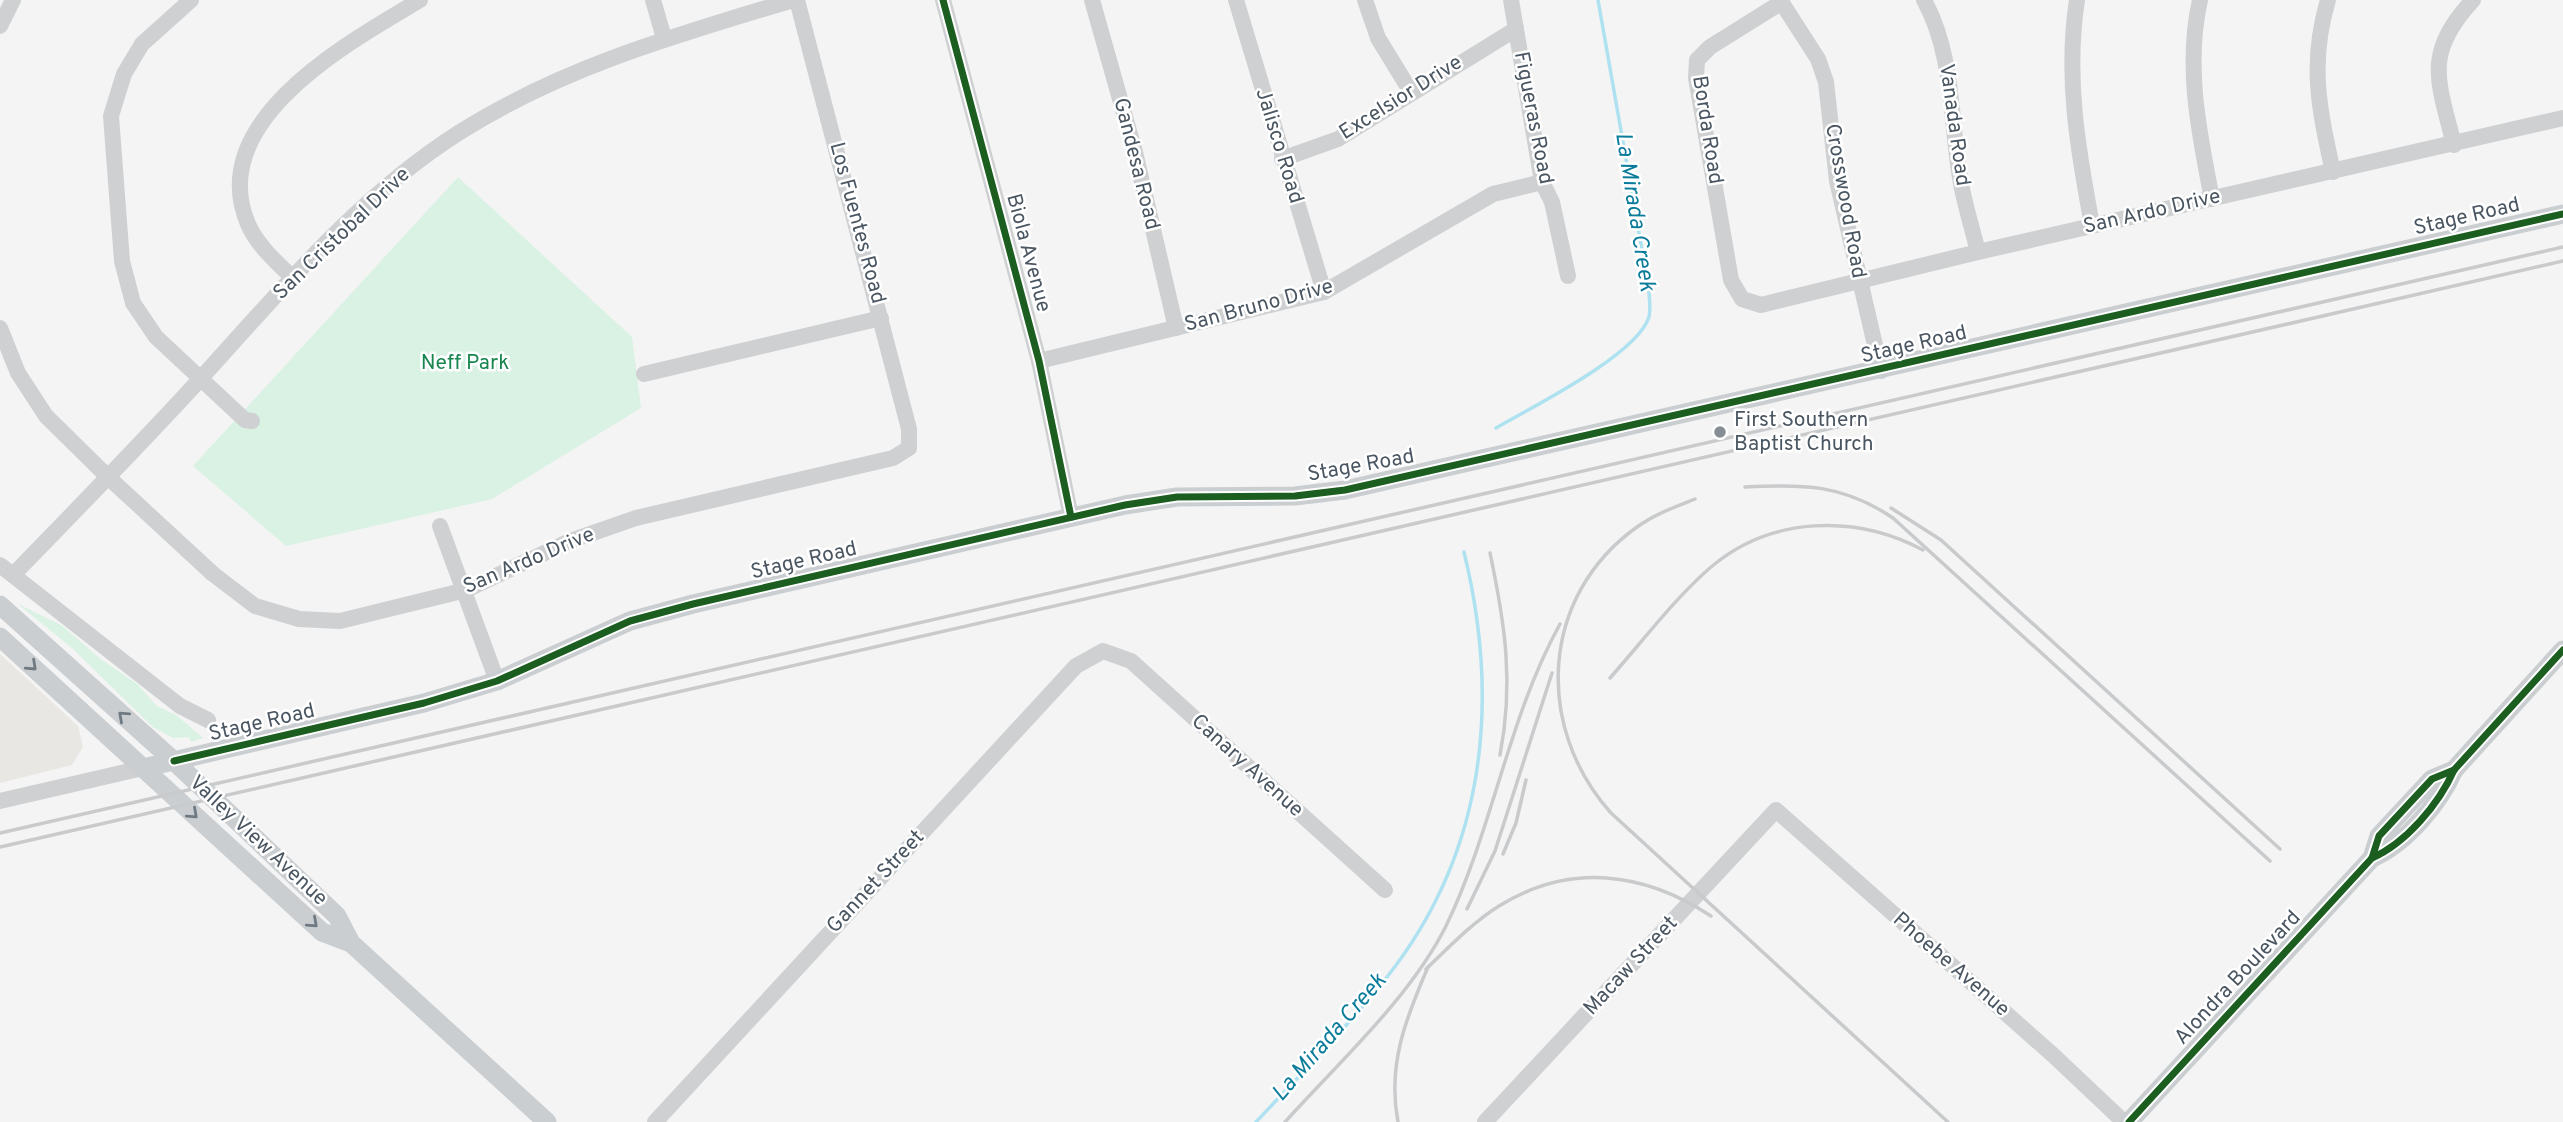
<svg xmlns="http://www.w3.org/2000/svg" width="2563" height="1122" viewBox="0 0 2563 1122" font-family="Overpass,sans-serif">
<rect width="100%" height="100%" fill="#f4f4f4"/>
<!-- commercial -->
<path fill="#e8e7e3" d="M0,654L78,726L83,747L72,765L0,783Z"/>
<!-- green -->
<g fill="#d9f2e3">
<path d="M458,177L632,337L641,408L492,499L286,546L193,466Z"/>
<path d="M18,604L61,625L102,660L137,684L157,706L176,715L203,738L191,742L189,737L173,738L153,727L72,648Z"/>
</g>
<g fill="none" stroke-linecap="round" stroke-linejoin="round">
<!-- stream -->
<g stroke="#aee2f0" stroke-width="3.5">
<path d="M1496,428C1532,407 1637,355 1649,317C1651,309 1649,298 1649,290L1598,0"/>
<path d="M1256,1122C1297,1078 1340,1035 1378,988C1484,862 1502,708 1464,552"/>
</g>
<!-- minor -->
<g stroke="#ced0d2" stroke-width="16">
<path d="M191,0L142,44L124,74L111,116L122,261L133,303L156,337L245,420L252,421"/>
<path d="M653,0L664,38"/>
<path d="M943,0L1039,361L1071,517"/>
<path d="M1092,0L1135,152L1176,328"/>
<path d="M1236,0L1324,292"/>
<path d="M1365,0L1378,38L1411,92"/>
<path d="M1511,0L1542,182L1552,202L1568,276"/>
<path d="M1780,0L1818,59L1826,82L1837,181L1881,371"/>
<path d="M1924,0C1954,55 1950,118 1960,178C1964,203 1972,227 1978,252"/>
<path d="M2077,0C2065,77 2078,150 2092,225"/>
<path d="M2200,0C2185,67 2199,132 2212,199"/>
<path d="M2328,0C2309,64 2319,108 2333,172"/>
<path d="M1782,2L1710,47L1697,60L1696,78L1731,280L1742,299L1761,305L1978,252L2563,118"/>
<path d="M0,26L13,0"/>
<path d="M2454,145C2438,80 2423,54 2473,0"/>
<path d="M1282,159L1338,139L1516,29"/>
<path d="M292,277C276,262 257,245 248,224C204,121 348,43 420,0"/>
<path d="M0,328L18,373L46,416L108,477L213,574L255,606L299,619L340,621L466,590L570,541L636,518L893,458L909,448V429L797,0"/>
<path d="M1039,361L1324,292L1493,194L1542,182"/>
<path d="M644,374L881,318"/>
<path d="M440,526L497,681"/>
<path d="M0,565L180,706L208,720"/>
<path d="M13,575C77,509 141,444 203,376C282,289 359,196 460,132C563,67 677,35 793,0"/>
<path d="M0,801L143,768"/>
<path d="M655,1122L1076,666L1103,651L1131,661L1385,890"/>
<path d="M1485,1122L1776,810L2053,1055L2124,1122"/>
</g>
<!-- major -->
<g stroke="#caced1" stroke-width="19">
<path d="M0,605L174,761L337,916L351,943"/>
<path d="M0,637L322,932L351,943L547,1122"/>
<path d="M143,768L424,703L497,681L630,621L693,604L1125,505L1177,497L1295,496L1345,490L2563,214"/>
<path d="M2372,858C2406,843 2439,804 2454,770L2563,650"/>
<path d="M2129,1122L2372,858L2379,836L2432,779L2454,770"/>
</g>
<!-- rail -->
<g stroke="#c9cacc" stroke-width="3.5">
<path d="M1745,487C1803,484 1843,484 1893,518L2270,861"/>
<path d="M1695,499C1675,507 1655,514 1637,527C1540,596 1534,727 1611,813L1948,1122"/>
<path d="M1891,508L1941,540L2280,849"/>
<path d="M1490,553C1505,624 1514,683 1500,755"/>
<path d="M1610,678C1642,642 1675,598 1711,567C1771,516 1856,514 1923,550"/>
<path d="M0,833L2563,247"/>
<path d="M0,847L2563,261"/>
<path d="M1503,854L1516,823L1526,780"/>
<path d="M1467,909L1495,851L1552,673"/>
<path d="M1426,969C1449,947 1472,923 1499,906C1570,862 1644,872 1711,916"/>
<path d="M1285,1122C1339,1062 1410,998 1446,926C1493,829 1508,718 1560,624"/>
<path d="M1398,1122C1387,1065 1406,1018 1428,967"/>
</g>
<!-- cycleway casing -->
<g stroke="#fff" stroke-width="11">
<g id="cycleway">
<path d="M943,0L1039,361L1071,517"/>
<path d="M174,761L424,703L497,681L630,621L693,604L1125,505L1177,497L1295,496L1345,490L2563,214"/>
<path d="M2372,858C2406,843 2439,804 2454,770L2563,650"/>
<path d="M2129,1122L2372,858L2379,836L2432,779L2454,770"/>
</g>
</g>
<!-- cycleway -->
<use href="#cycleway" stroke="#1b5e20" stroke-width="7"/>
</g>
<!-- one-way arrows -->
<defs><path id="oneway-chevron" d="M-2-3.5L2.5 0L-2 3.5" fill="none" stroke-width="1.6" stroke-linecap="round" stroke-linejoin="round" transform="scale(1.75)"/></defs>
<g stroke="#707a83">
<use href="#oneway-chevron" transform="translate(32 666) rotate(43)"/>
<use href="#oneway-chevron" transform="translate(123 716) rotate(-138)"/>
<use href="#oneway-chevron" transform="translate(193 814) rotate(42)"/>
<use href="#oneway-chevron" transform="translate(313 923) rotate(42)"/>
</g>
<!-- markers -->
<circle fill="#868d94" stroke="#fff" stroke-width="2.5" cx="1720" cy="432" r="7"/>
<g text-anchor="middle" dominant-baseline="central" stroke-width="5" stroke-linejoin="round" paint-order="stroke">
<!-- street labels -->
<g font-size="21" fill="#4a5661" stroke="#fff">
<text transform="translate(1401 98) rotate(-32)">Excelsior Drive</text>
<text transform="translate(1533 118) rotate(79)">Figueras Road</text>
<text transform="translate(1954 125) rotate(82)">Vanada Road</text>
<text transform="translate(1707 130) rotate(81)">Borda Road</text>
<text transform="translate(1279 146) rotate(73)">Jalisco Road</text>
<text transform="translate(1136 164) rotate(76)">Gandesa Road</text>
<text transform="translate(1845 201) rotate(80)">Crosswood Road</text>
<text transform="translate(2152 212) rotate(-13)">San Ardo Drive</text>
<text transform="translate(2467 217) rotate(-13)">Stage Road</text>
<text transform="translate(857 223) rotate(75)">Los Fuentes Road</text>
<text transform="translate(342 234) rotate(-44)">San Cristobal Drive</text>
<text transform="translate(1028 253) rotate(75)">Biola Avenue</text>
<text transform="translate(1259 306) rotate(-15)">San Bruno Drive</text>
<text transform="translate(1914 345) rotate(-13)">Stage Road</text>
<text transform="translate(1361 466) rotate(-10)">Stage Road</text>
<text transform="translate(529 561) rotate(-23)">San Ardo Drive</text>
<text transform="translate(804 561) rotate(-13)">Stage Road</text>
<text transform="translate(262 723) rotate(-13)">Stage Road</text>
<text transform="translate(1247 766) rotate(42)">Canary Avenue</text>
<text transform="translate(258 841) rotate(43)">Valley View Avenue</text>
<text transform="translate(876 882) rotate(-47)">Gannet Street</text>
<text transform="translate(1951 965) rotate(41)">Phoebe Avenue</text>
<text transform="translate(1631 966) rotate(-47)">Macaw Street</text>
<text transform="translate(2238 978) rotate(-47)">Alondra Boulevard</text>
</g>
<!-- park labels -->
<g font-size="21" fill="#17864f" stroke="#fff">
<text x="465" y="363">Neff Park</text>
</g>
<!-- poi labels -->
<g font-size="21" fill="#4a5661" stroke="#fff" text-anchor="start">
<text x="1734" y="420">First Southern<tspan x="1734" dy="24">Baptist Church</tspan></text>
</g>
<!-- water labels -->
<g font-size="23" font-style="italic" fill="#0c7c9b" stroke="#fff">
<text transform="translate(1634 212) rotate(81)">La Mirada Creek</text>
<text transform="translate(1330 1038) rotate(-49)">La Mirada Creek</text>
</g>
</g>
</svg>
